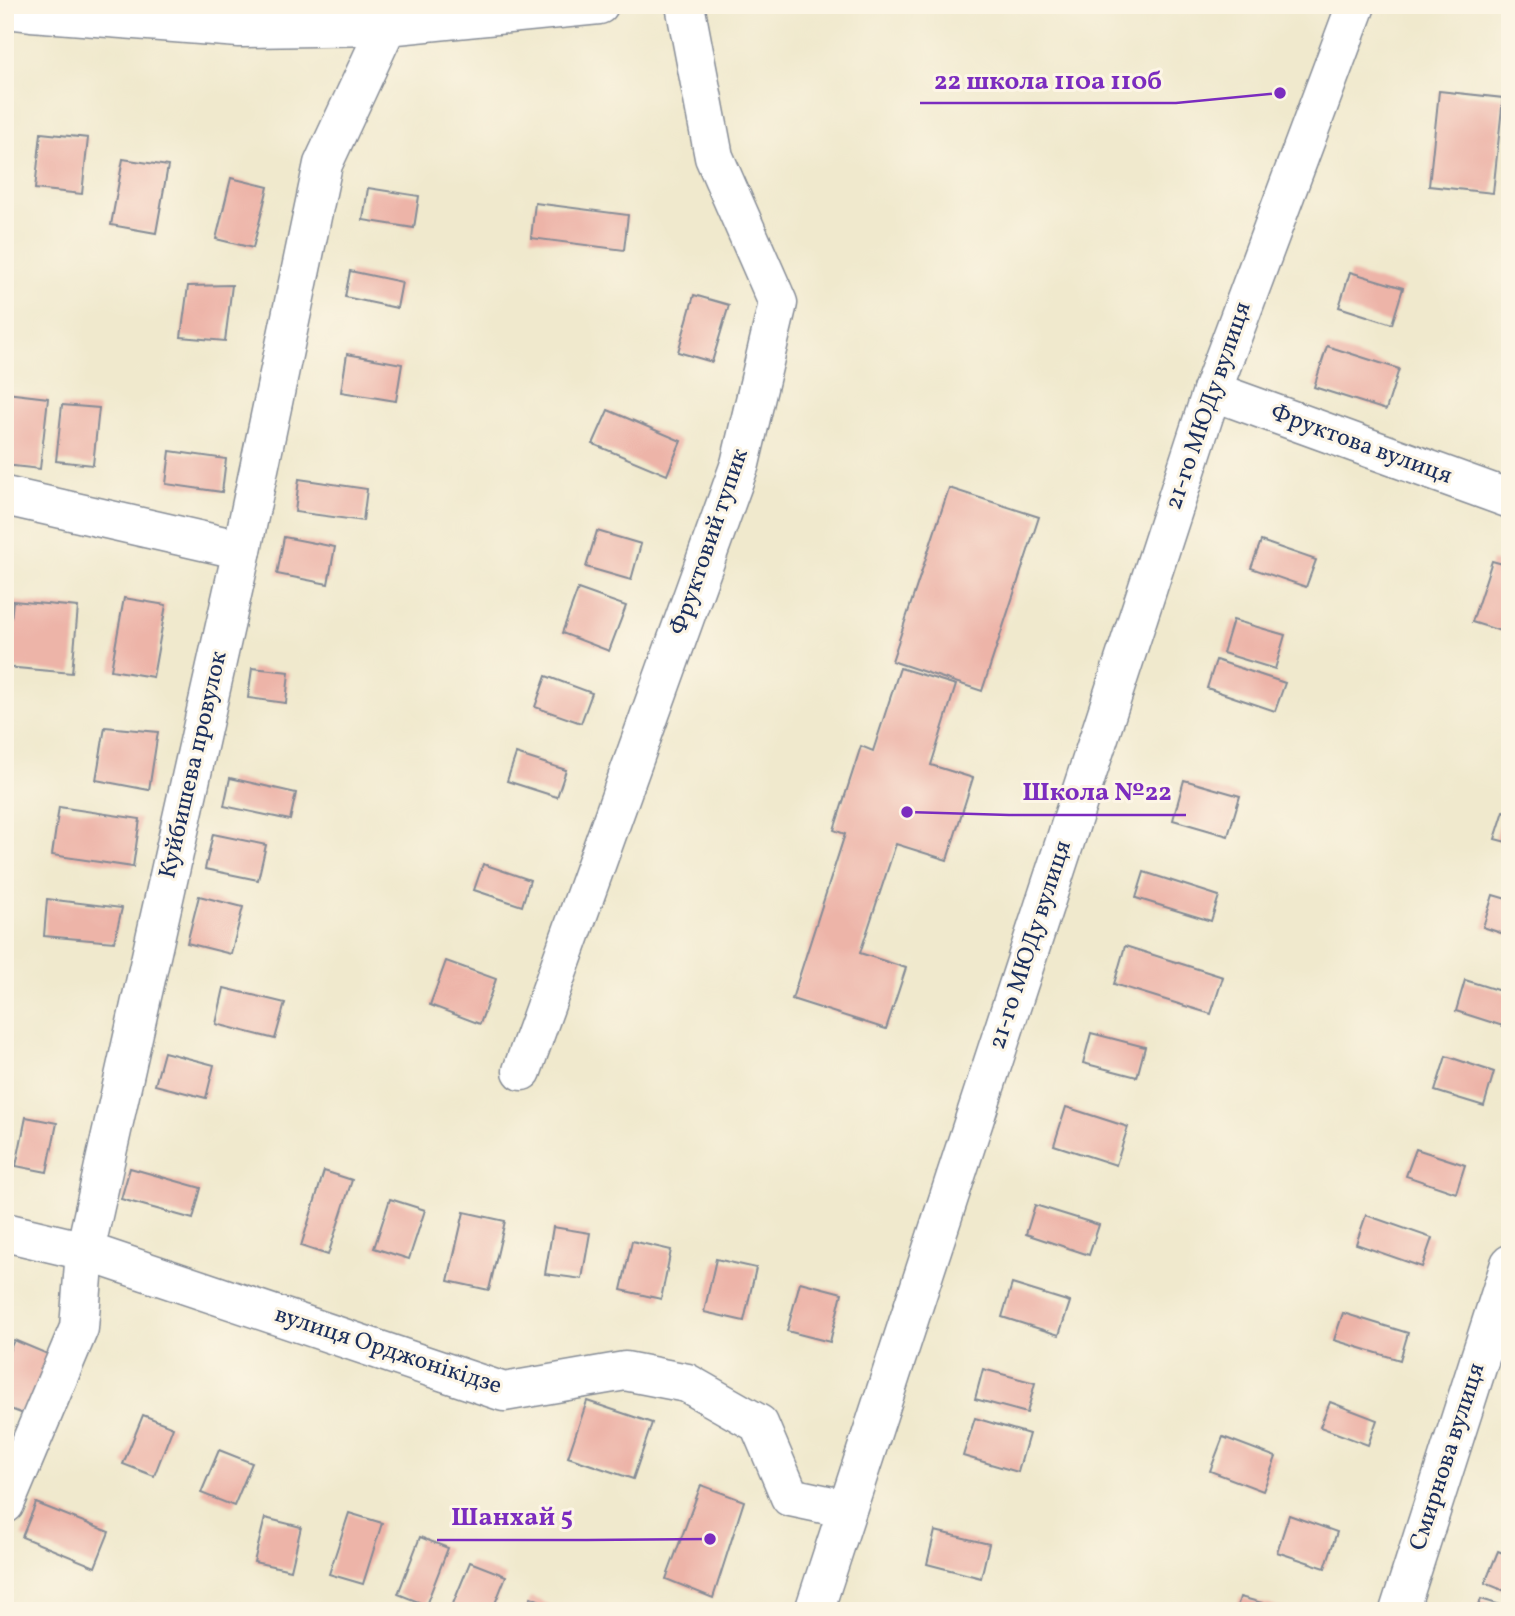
<svg xmlns="http://www.w3.org/2000/svg" width="1515" height="1616" viewBox="0 0 1515 1616" font-family="Vollkorn,serif">
<rect width="100%" height="100%" fill="#fcf5e5"/>
<filter id="ink" filterUnits="userSpaceOnUse"><feTurbulence type="fractalNoise" baseFrequency=".0143" numOctaves="2"/><feDisplacementMap in="SourceGraphic" scale="14" xChannelSelector="R" yChannelSelector="G"/><feConvolveMatrix kernelMatrix="1 2 1 2 8 2 1 2 1" color-interpolation-filters="sRGB"/></filter>
<filter id="wash" filterUnits="userSpaceOnUse"><feTurbulence type="fractalNoise" baseFrequency=".00686" numOctaves="4" result="noise"/><feDisplacementMap in="SourceGraphic" scale="28" xChannelSelector="R" yChannelSelector="G"/><feGaussianBlur stdDeviation="1.57" result="paint"/><feColorMatrix in="noise" values="0 0 0 0 0 0 0 0 0 0 0 0 0 0 0 0 0 1.4 0 .05"/><feComposite in="paint" operator="in"/></filter>
<g filter="url(#wash)">
<rect width="100%" height="100%" fill="#f0e9cd"/>
<g id="blocks">
<!-- building -->
<g fill="#edb4a8">
<path d="M1439,91L1503,98L1493,193L1429,186Z"/>
<path d="M41,133L88,138L82,194L35,189Z"/>
<path d="M123,159L168,166L156,233L111,225Z"/>
<path d="M231,178L268,187L253,248L216,239Z"/>
<path d="M368,188L419,196L414,228L363,220Z"/>
<path d="M535,203L628,215L624,250L531,238Z"/>
<path d="M350,271L402,282L397,308L345,297Z"/>
<path d="M1350,272L1403,288L1392,324L1339,307Z"/>
<path d="M232,285L225,341L181,337L188,286Z"/>
<path d="M694,295L729,305L712,362L678,352Z"/>
<path d="M1327,346L1399,369L1386,410L1314,387Z"/>
<path d="M347,354L402,364L396,401L341,392Z"/>
<path d="M6,393L48,398L40,469L5,465Z"/>
<path d="M62,405L99,408L93,465L56,461Z"/>
<path d="M608,410L681,441L667,475L593,444Z"/>
<path d="M170,451L226,459L222,492L166,484Z"/>
<path d="M299,479L367,489L363,521L295,512Z"/>
<path d="M949,488L1039,517L982,691L892,661Z"/>
<path d="M597,531L641,544L631,580L586,567Z"/>
<path d="M284,537L335,547L328,584L277,574Z"/>
<path d="M1261,541L1316,560L1306,587L1251,568Z"/>
<path d="M1492,561L1510,566V634L1472,622Z"/>
<path d="M578,589L626,606L609,651L562,633Z"/>
<path d="M124,598L166,605L153,677L111,670Z"/>
<path d="M13,601L78,607L72,673L6,667Z"/>
<path d="M1233,620L1285,635L1275,669L1223,653Z"/>
<path d="M1216,660L1285,683L1275,711L1207,688Z"/>
<path d="M252,668L289,672L286,703L248,698Z"/>
<path d="M900,668L956,685L931,765L973,778L947,860L896,844L860,953L906,968L886,1029L792,999L845,834L834,830L861,746L873,751Z"/>
<path d="M546,676L592,693L581,723L535,707Z"/>
<path d="M105,727L158,732L149,790L96,780Z"/>
<path d="M516,754L566,770L557,797L507,781Z"/>
<path d="M230,778L296,793L290,820L224,806Z"/>
<path d="M1184,780L1240,796L1228,836L1173,820Z"/>
<path d="M59,807L140,819L133,867L52,855Z"/>
<path d="M1504,811L1510,813V843L1495,839Z"/>
<path d="M213,834L266,845L258,880L205,869Z"/>
<path d="M483,864L530,880L522,906L474,890Z"/>
<path d="M1144,872L1219,896L1211,921L1136,898Z"/>
<path d="M1493,895L1510,900V936L1483,927Z"/>
<path d="M199,896L243,907L231,954L187,943Z"/>
<path d="M47,899L122,908L114,942L44,936Z"/>
<path d="M1125,946L1223,977L1211,1014L1114,984Z"/>
<path d="M446,961L496,979L480,1024L430,1005Z"/>
<path d="M1465,980L1510,994V1016L1506,1027L1456,1011Z"/>
<path d="M224,988L285,1003L275,1039L216,1024Z"/>
<path d="M1091,1033L1145,1047L1137,1077L1083,1063Z"/>
<path d="M164,1052L214,1065L206,1098L155,1085Z"/>
<path d="M1446,1056L1494,1072L1484,1106L1435,1091Z"/>
<path d="M1066,1107L1128,1127L1116,1165L1054,1145Z"/>
<path d="M26,1117L57,1123L47,1172L16,1166Z"/>
<path d="M1416,1149L1465,1165L1456,1193L1406,1176Z"/>
<path d="M130,1168L201,1188L193,1219L121,1199Z"/>
<path d="M324,1171L352,1180L328,1255L301,1246Z"/>
<path d="M390,1199L425,1210L409,1259L374,1248Z"/>
<path d="M1035,1205L1099,1225L1089,1255L1026,1234Z"/>
<path d="M464,1212L505,1221L489,1290L448,1281Z"/>
<path d="M1366,1215L1432,1238L1422,1267L1356,1244Z"/>
<path d="M553,1227L590,1233L582,1279L545,1274Z"/>
<path d="M632,1241L671,1250L661,1299L621,1290Z"/>
<path d="M716,1259L756,1268L744,1321L704,1312Z"/>
<path d="M800,1282L842,1293L830,1342L787,1331Z"/>
<path d="M1012,1284L1070,1302L1059,1335L1002,1317Z"/>
<path d="M1343,1313L1408,1333L1400,1360L1334,1340Z"/>
<path d="M14,1340L50,1355L26,1415L5,1407V1360Z"/>
<path d="M983,1369L1035,1383L1027,1413L975,1399Z"/>
<path d="M587,1401L652,1423L633,1479L568,1457Z"/>
<path d="M1330,1402L1377,1420L1368,1445L1320,1427Z"/>
<path d="M143,1415L173,1427L154,1476L123,1464Z"/>
<path d="M975,1418L1029,1434L1018,1472L963,1456Z"/>
<path d="M1223,1437L1276,1457L1263,1491L1210,1471Z"/>
<path d="M219,1450L252,1463L234,1506L201,1493Z"/>
<path d="M701,1485L744,1501L713,1598L666,1579Z"/>
<path d="M36,1503L109,1532L95,1567L22,1537Z"/>
<path d="M349,1513L382,1523L363,1584L329,1574Z"/>
<path d="M1289,1515L1337,1532L1325,1568L1277,1552Z"/>
<path d="M265,1518L301,1527L291,1570L254,1562Z"/>
<path d="M935,1531L989,1544L981,1578L927,1564Z"/>
<path d="M420,1537L448,1548L426,1605L398,1594Z"/>
<path d="M1498,1551L1510,1556V1593L1485,1583Z"/>
<path d="M470,1562L506,1576L492,1611H450Z"/>
<path d="M531,1597L564,1611H525Z"/>
<path d="M1240,1597L1288,1610L1287,1611H1236Z"/>
<path d="M1481,1599L1510,1608V1611H1477Z"/>
</g>
</g>
</g>
<g filter="url(#ink)">
<use href="#blocks" fill-opacity="0" stroke="#868c96" stroke-width="2"/>
<g fill="none" stroke-linecap="round" stroke-linejoin="round">
<!-- minor casing -->
<g stroke="#868c96" stroke-width="41">
<g id="minor">
<path d="M5,9L31,12L239,28L387,26L599,5"/>
<path d="M1212,391L1510,499"/>
<path d="M5,496L242,550"/>
<path d="M522,1071L740,464L778,303L714,157L685,5"/>
<path d="M5,1232L85,1251L504,1392L625,1371L687,1383L759,1424L790,1497L847,1509"/>
<path d="M5,1504L79,1328L85,1251L242,550L323,164L387,26"/>
<path d="M814,1611L1212,391L1356,5"/>
<path d="M1399,1611L1510,1264"/>
</g>
</g>
<!-- minor -->
<use href="#minor" stroke="#fff" stroke-width="38"/>
</g>
</g>
<g text-anchor="middle" dominant-baseline="central" stroke-width="6" stroke-linejoin="round" paint-order="stroke">
<!-- street labels -->
<g font-size="24" fill="#1b2f5e" stroke="#fcf5e5">
<text transform="translate(1209 406) rotate(-71)">21-го МЮДу вулиця</text>
<text transform="translate(1361 445) rotate(20)">Фруктова вулиця</text>
<text transform="translate(710 542) rotate(-71)">Фруктовий тупик</text>
<text transform="translate(194 765) rotate(-77)">Куйбишева провулок</text>
<text transform="translate(1031 945) rotate(-72)">21-го МЮДу вулиця</text>
<text transform="translate(388 1351) rotate(18)">вулиця Орджонікідзе</text>
<text transform="translate(1448 1457) rotate(-72)">Смирнова вулиця</text>
</g>
</g>
<!-- callouts -->
<path fill="none" stroke="#7b2cbf" stroke-width="2.5" d="M1280 93L1176 103H920M907 812L1009 815H1186M710 1539L587 1540H437"/>
<g fill="#7b2cbf" stroke="#fcf5e5" stroke-width="2.5">
<circle cx="1280" cy="93" r="7"/>
<circle cx="907" cy="812" r="7"/>
<circle cx="710" cy="1539" r="7"/>
</g>
<g font-size="26" text-anchor="middle" font-weight="bold" fill="#7b2cbf" stroke="#fcf5e5" stroke-width="6" stroke-linejoin="round" paint-order="stroke">
<text x="1048" y="89">22 школа 110а 110б</text>
<text x="1097" y="800">Школа №22</text>
<text x="512" y="1525">Шанхай 5</text>
</g>
<!-- margin -->
<rect width="1515" height="1616" fill="none" stroke="#fcf5e5" stroke-width="28"/>
</svg>
